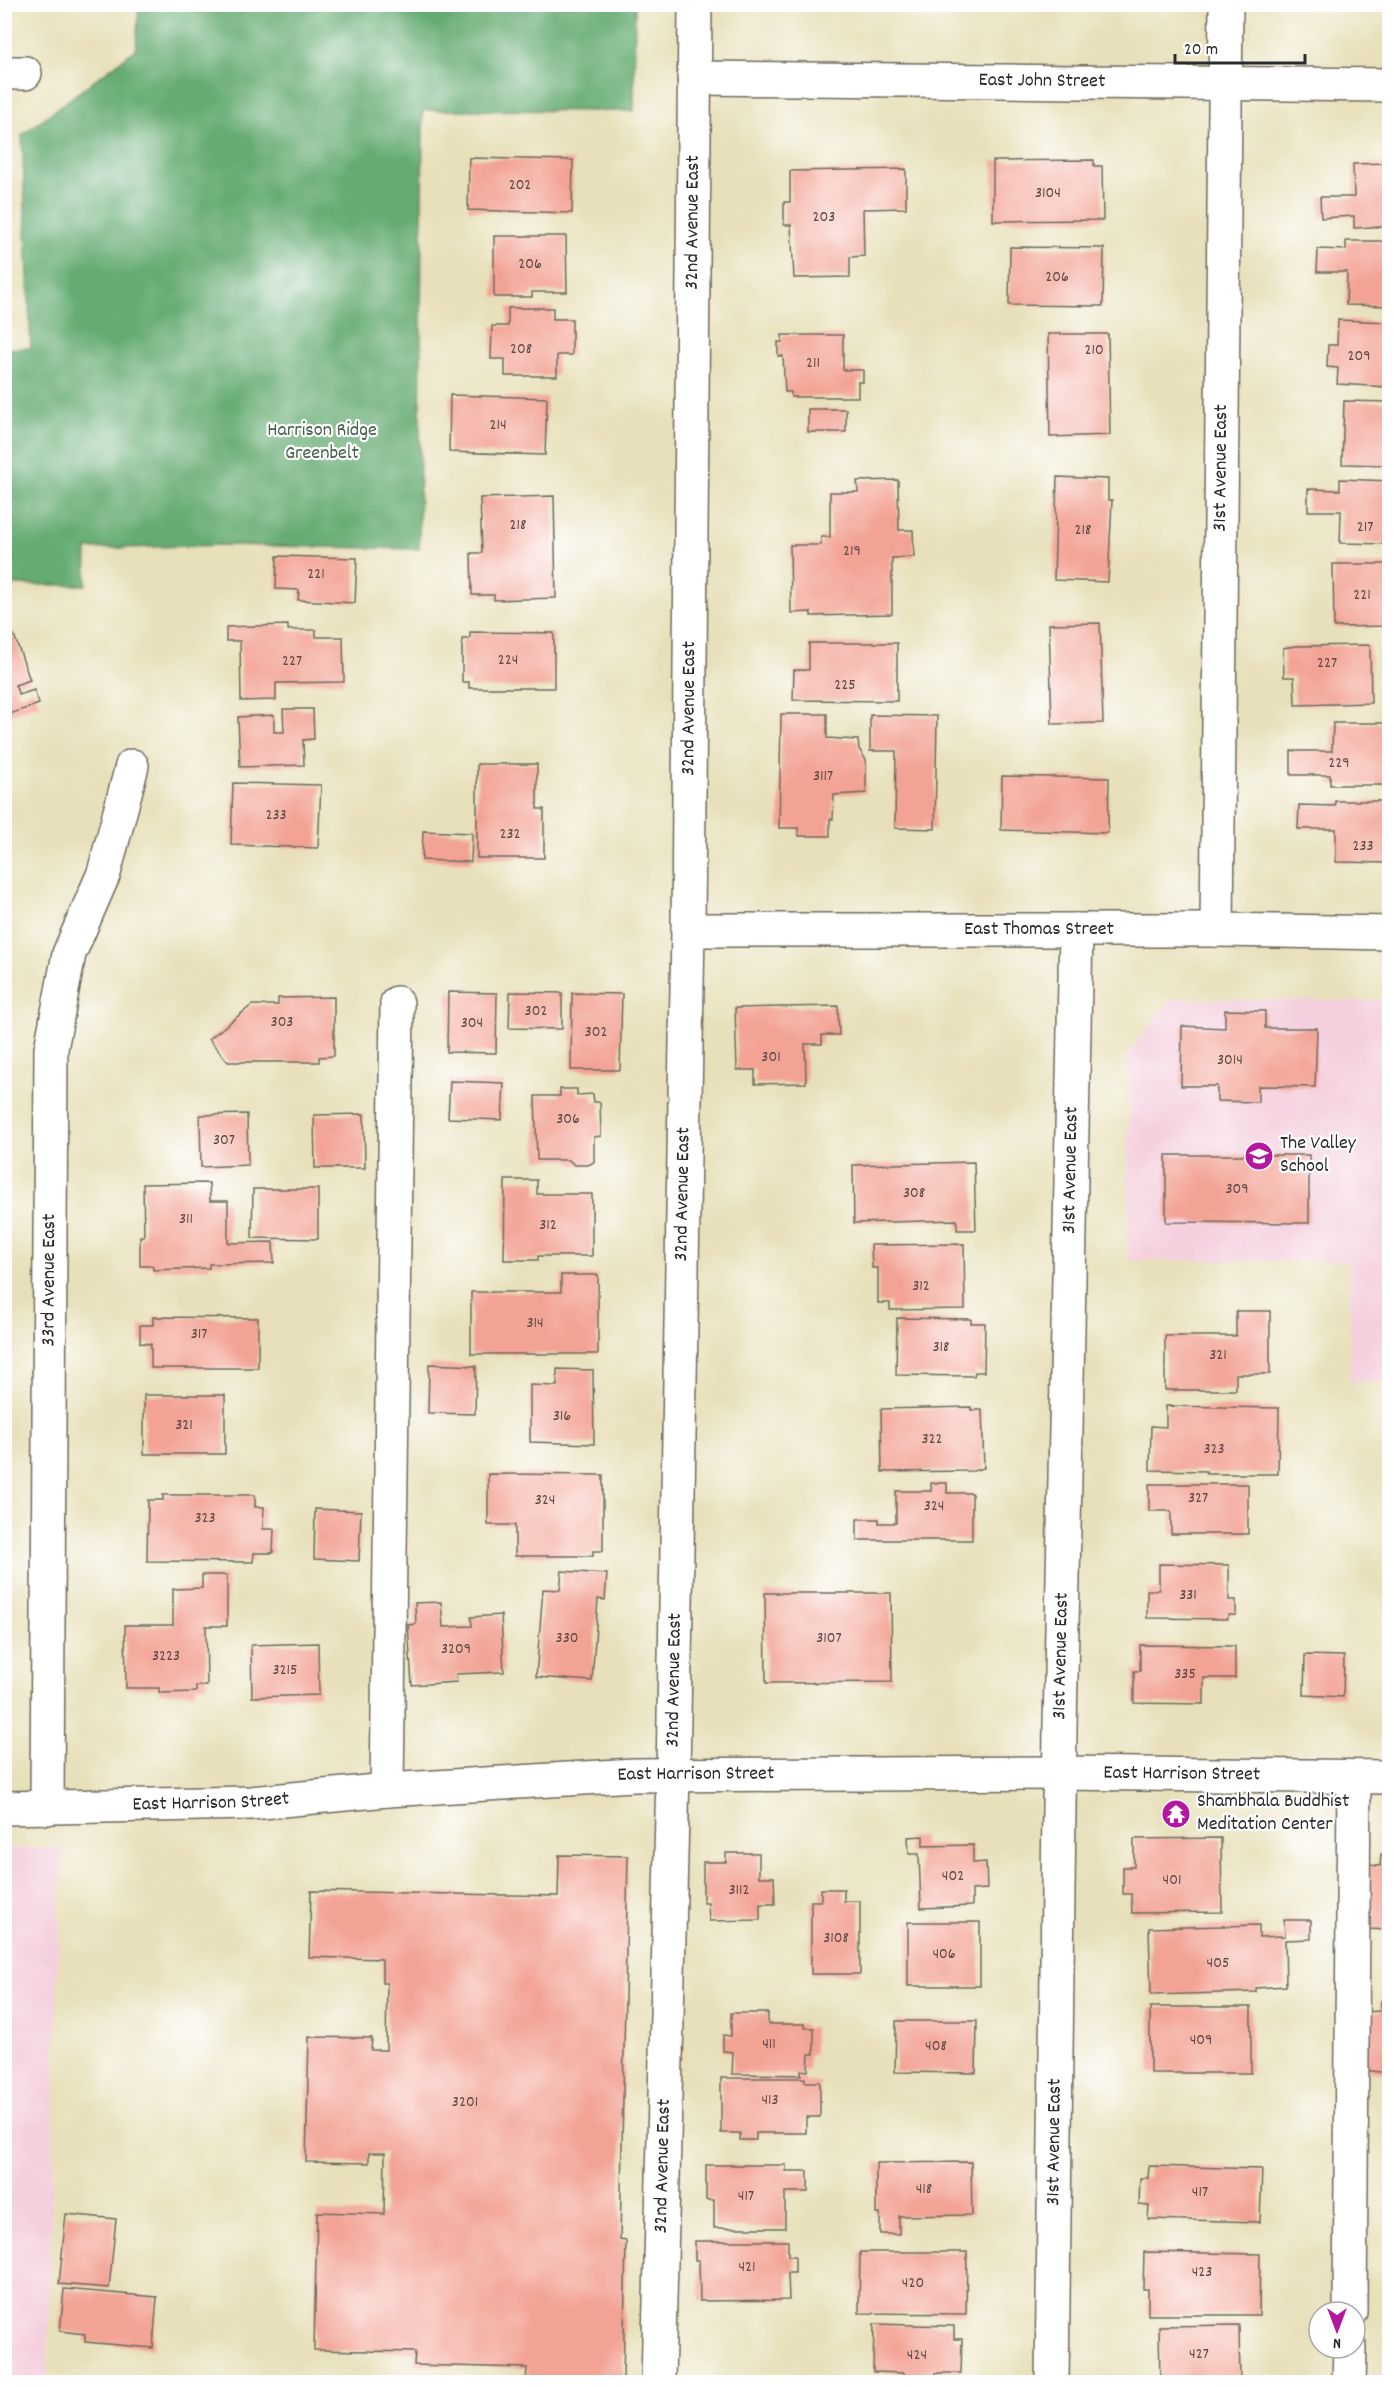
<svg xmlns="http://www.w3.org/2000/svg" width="1394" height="2387" viewBox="0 0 1394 2387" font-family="Dekko,sans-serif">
<rect width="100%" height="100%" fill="#fff"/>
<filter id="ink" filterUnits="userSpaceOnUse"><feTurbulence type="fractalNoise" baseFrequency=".0167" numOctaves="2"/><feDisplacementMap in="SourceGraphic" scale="12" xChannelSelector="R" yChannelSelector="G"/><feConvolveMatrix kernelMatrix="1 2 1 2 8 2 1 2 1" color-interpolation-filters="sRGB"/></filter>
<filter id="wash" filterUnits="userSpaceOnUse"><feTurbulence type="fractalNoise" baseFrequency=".008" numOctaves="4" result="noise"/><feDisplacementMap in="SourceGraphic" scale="24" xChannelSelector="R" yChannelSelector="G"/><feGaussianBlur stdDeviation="1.35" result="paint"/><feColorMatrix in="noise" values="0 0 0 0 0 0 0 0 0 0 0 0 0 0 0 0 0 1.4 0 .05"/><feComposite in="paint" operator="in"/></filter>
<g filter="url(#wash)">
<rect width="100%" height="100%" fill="#e8e0ba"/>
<!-- built -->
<g fill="#f4cfdd">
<path d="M1171,999L1389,1001V1382H1350V1261L1128,1260L1129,1052Z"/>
<path d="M5,1848H61L47,2382H5Z"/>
</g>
<!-- forest -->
<path fill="#65ab72" stroke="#486b4e" stroke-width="1.5" d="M139,5H635L634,111L423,110L419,549L222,545L87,549L86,585H5V349L31,348L22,135L136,49Z"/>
<g id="blocks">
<!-- building -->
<g fill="#f3a394">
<rect x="801" y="4" width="17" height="6"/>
<path d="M1327,4H1390V8L1327,7Z"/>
<path d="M469,158L573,160L572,213L468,210Z"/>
<path d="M1094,160V166H1102L1103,220L993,221V161Z"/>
<path d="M1390,163V226L1354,228V216L1321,218L1320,197H1354L1353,164Z"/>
<path d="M906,169V208L863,209L864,256L850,257V277L794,278L791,225H784V202H790V171Z"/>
<path d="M494,236H566L567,292H532V297H494Z"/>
<path d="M1346,241H1390V306L1346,305L1347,272H1317L1318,249L1346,250Z"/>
<path d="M1010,247L1104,248L1103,306L1009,305Z"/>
<path d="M508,308H553V319H572V355H557V376H505V359H491L492,326H508Z"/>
<path d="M1338,320L1390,322V390L1387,389V387L1337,384L1338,368L1327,367L1328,345H1337Z"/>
<path d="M1048,334H1108L1110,435L1050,437Z"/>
<path d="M782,335H843V370H863V382H858V397H791V392H785L783,356H778V342H782Z"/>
<path d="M450,395L547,398L545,455L449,452Z"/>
<path d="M1344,401L1390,402V465L1342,464Z"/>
<rect x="808" y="409" width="38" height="23"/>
<path d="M1057,477L1108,479V500H1112L1108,582L1054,580Z"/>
<path d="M1340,479L1390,481V544L1340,543L1341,511H1308V489L1340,490Z"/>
<path d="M898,480L899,530H913L914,557L892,558V614L811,616V612L791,613L790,545H821V537H830V492H858L857,481Z"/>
<path d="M554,496L556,598L494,600V595H472L471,553H482L480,498Z"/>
<path d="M277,556L357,558L355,603L298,600L299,590L276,589Z"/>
<path d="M1333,564H1390V626L1334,627Z"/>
<path d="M1100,623L1103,723L1052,724L1049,624Z"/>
<path d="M288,625V630H316V637H343L344,682L276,683V700L241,701L240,641H226V627Z"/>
<path d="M470,632L554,633V688H469V682H462V639H470Z"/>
<path d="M14,635L30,680L15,685L19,695L34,690L39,704L4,716V638Z"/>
<path d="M809,643H897V701L793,700L794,670H809Z"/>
<path d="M1370,645L1371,703L1295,705L1294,677H1284L1283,648L1295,646Z"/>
<path d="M283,709H313L314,739L303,740L304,765L240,767L238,717L274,715V732H284Z"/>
<path d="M781,714H827V738L858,740L859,749L866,760V793L834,795L833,819H830V836H799L798,828H779Z"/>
<path d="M870,715L937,716L935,829L895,828L896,751H870Z"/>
<path d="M1333,723H1387V785H1330V775H1291V751H1332Z"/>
<path d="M477,764H537V809H544V858H477Z"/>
<path d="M1002,776L1109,778L1108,833L1001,830Z"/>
<path d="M233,783L321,785L318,848L231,845Z"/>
<path d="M1335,801H1390V863L1336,862V829H1298L1299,805L1335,806Z"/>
<path d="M423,831L472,833L471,862L422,860Z"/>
<path d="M448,992L497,993L496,1053L447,1052Z"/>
<path d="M510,992L562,993V1029L509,1028Z"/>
<path d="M572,993L622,994L620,1070H571Z"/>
<path d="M334,997V1056L319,1057V1062H228L209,1039L252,1005H278V998Z"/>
<path d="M838,1006L839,1035H822V1044H805L806,1083L755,1084V1070H737L735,1008Z"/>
<path d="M1225,1010L1265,1011V1028H1317L1315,1087L1258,1086V1102L1217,1101V1086H1181L1182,1026L1225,1028Z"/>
<path d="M450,1081L504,1083L502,1120L448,1118Z"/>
<path d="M560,1089H577V1095L593,1094L594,1102H600L601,1136L594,1137V1162L588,1165H574L569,1160H537L535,1096H560Z"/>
<path d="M247,1114L248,1165L201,1167L200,1115Z"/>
<path d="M364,1114L365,1168H315L314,1115Z"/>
<path d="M1166,1155H1309V1223L1166,1222Z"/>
<path d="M974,1162L976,1230H957V1220L854,1223L853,1165Z"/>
<path d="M505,1180H537V1194H592V1256H538V1260H504Z"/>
<path d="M209,1183L210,1201H228V1243L273,1242L274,1263L209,1264V1268L153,1270V1266H140V1236H144L143,1184Z"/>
<path d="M253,1189H318V1239L252,1238Z"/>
<path d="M964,1244L965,1309L890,1310V1303H878V1268H872L871,1245Z"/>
<path d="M561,1275H598V1354H471V1292H561Z"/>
<path d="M1236,1311H1270V1374H1236V1390H1165V1336H1236Z"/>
<path d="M153,1317L258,1318V1368H151V1344L140,1343V1325H153Z"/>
<path d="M897,1318L971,1319V1323H985L984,1372H975L974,1376L896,1375Z"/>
<path d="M429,1364L476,1366L475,1414L428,1413Z"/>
<path d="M557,1369L593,1370L594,1444L530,1442V1385L557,1386Z"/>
<rect x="144" y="1395" width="81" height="59"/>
<path d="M1166,1406L1279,1408L1278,1474H1206V1471L1150,1470L1151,1426L1166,1427Z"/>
<path d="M971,1407V1410H982L984,1468L973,1471L882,1472L881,1409Z"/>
<path d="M488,1474L603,1475V1551H593V1556H515V1525H488Z"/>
<path d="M931,1483H947V1493H972V1540H857V1519H879V1523H896V1491H931Z"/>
<path d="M1149,1484H1248V1534H1171V1511H1149Z"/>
<path d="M163,1495H255V1507H264L263,1529H274L273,1553H254L253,1562L147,1561L148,1500H163Z"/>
<path d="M315,1509L361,1511L359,1561L314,1559Z"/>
<path d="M1159,1564L1229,1565V1600H1236V1615H1228V1619L1147,1618V1590H1159Z"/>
<path d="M562,1571L607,1574L605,1600L598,1599L592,1681L536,1677L543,1589L560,1590Z"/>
<path d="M202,1575H227V1626H206L207,1686H196V1692L159,1693V1688H126L125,1625H173V1589L202,1588Z"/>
<path d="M765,1593H891L892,1682L766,1683Z"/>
<path d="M441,1602L443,1627L472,1626L471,1617L501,1615L504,1672L456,1674L457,1682L412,1685L408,1625L416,1624L415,1603Z"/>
<path d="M318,1643L319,1695L252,1697L251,1645Z"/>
<path d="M1140,1645L1235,1646V1678H1204V1704L1134,1703V1671H1140Z"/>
<path d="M1305,1655L1344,1656L1343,1697L1304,1695Z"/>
<path d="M923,1836V1846L973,1845V1863L986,1862L987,1889L972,1890V1906L921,1908L919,1854H909L908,1837Z"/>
<path d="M1221,1838L1222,1912L1132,1913L1131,1894H1123V1867H1134V1839Z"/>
<path d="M726,1853H759V1877H774L775,1904H760V1920L709,1921L708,1903H703V1862H726Z"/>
<path d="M1381,1854L1390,1855V1930L1364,1929L1368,1865L1380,1866Z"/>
<path d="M559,1855L628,1856L620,2240L626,2241L623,2382H526L527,2368L414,2365L415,2352L314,2350L317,2212L384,2214L385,2153H369V2163L306,2162L309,2037L372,2038L371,2050H386L387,1983H382V1959L309,1957L311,1891L558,1896Z"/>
<path d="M821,1889H844V1901H860V1974H811V1901H821Z"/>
<path d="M1284,1920H1311V1939L1285,1940L1286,1986L1256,1988V1992L1151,1995L1149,1928L1259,1925V1937L1285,1936Z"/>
<rect x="908" y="1922" width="72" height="64"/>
<path d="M1381,2001H1390V2073L1362,2070L1361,2012L1381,2011Z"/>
<rect x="1150" y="2007" width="101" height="66"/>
<path d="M731,2013H768V2024H805V2028H814V2054H809L808,2071L801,2070V2075L732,2074L733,2052L723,2051V2035L731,2036Z"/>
<path d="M896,2021H977L976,2073L895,2072Z"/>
<path d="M721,2078H805V2082H820V2117H806V2133H756V2140H740V2133H721Z"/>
<path d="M971,2162L972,2215L899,2216V2234H880V2214H876V2163Z"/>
<path d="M706,2165H786V2171H808V2192H785V2228H714V2200H706Z"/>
<path d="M1149,2166L1262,2169L1260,2222L1148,2219L1149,2206L1139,2205L1140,2178H1148Z"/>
<path d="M66,2214L116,2219L109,2288L59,2284Z"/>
<path d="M695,2241H788V2256H795V2273H788L789,2300L700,2301L699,2260H695Z"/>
<path d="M860,2252H967L966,2314L859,2313Z"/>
<path d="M1144,2252L1260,2254L1259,2315H1148V2289H1143Z"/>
<path d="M64,2289L157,2297L153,2348L85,2342V2334L60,2331Z"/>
<path d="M874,2324L954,2326V2339H962L961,2373H936V2382H904V2373L873,2372Z"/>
<path d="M1239,2325L1240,2382H1160L1159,2326Z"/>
</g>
</g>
</g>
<g filter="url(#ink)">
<use href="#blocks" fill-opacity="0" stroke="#6d6a5d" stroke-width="1.5"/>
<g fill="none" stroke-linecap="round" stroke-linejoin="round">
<!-- minor casing -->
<g stroke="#6d6a5d" stroke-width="36">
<g id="minor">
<path d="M4,73H25"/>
<path id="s1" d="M694,78L1390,85"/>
<path id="s2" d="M688,930H1217L1390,933"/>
<path id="s3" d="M1217,930L1226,4"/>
<path d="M387,1790L397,1003"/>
<path id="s4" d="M4,1808L251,1803L387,1790L634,1775L1060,1773L1390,1777"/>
<path id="s5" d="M47,1808L51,1049L69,954L104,873L132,766"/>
<path d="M1350,2312L1354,1777"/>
<path id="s6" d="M658,2382L673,1774L688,930L695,4"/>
<path id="s7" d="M1052,2382L1060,1727L1076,930"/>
<path d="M1349,2382L1350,2348"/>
</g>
</g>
<!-- minor -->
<use href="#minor" stroke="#fff" stroke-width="33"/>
</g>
</g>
<!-- icons -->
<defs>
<g id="school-disc" transform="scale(1.5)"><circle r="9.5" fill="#b5179e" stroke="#fff"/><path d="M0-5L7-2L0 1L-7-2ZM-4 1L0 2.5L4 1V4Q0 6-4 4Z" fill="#fff"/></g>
<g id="temple-disc" transform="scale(1.5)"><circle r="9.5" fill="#b5179e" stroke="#fff"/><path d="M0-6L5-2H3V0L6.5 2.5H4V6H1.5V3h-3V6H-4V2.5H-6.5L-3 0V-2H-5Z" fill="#fff"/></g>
</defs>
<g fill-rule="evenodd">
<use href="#school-disc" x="1259" y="1156"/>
<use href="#temple-disc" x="1176" y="1814"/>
</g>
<g text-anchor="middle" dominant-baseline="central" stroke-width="4.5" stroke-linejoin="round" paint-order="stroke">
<!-- number labels -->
<g font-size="16" fill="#5d4945">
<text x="520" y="185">202</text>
<text x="1048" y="193">3104</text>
<text x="824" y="217">203</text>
<text x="530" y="264">206</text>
<text x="1057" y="277">206</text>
<text x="521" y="349">208</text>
<text x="1094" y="350">210</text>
<text x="1359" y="356">209</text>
<text x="813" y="363">211</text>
<text x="498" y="425">214</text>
<text x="518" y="525">218</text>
<text x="1365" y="527">217</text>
<text x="1083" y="530">218</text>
<text x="852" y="551">219</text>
<text x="316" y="574">221</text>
<text x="1362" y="595">221</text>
<text x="508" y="660">224</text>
<text x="292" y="661">227</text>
<text x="1327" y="663">227</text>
<text x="845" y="685">225</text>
<text x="1339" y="763">229</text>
<text x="823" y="776">3117</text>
<text x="276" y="815">233</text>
<text x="510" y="834">232</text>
<text x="1363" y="846">233</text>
<text x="536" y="1011">302</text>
<text x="282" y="1022">303</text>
<text x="472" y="1023">304</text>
<text x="596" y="1032">302</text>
<text x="771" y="1057">301</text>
<text x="1230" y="1060">3014</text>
<text x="568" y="1119">306</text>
<text x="224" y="1140">307</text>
<text x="1237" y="1189">309</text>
<text x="914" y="1193">308</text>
<text x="186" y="1219">311</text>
<text x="548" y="1225">312</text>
<text x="921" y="1286">312</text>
<text x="535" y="1323">314</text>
<text x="199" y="1334">317</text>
<text x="941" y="1347">318</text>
<text x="1218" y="1355">321</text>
<text x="562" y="1416">316</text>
<text x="184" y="1425">321</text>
<text x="932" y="1439">322</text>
<text x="1214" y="1449">323</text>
<text x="1198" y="1498">327</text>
<text x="545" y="1500">324</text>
<text x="934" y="1506">324</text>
<text x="205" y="1518">323</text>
<text x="1188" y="1595">331</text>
<text x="567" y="1638">330</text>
<text x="829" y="1638">3107</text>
<text x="456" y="1649">3209</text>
<text x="166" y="1656">3223</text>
<text x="285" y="1670">3215</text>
<text x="1185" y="1674">335</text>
<text x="953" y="1876">402</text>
<text x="1172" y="1880">401</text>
<text x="739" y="1890">3112</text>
<text x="836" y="1938">3108</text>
<text x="944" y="1954">406</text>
<text x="1218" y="1963">405</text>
<text x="1201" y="2040">409</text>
<text x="769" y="2044">411</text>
<text x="936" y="2046">408</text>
<text x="770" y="2100">413</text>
<text x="465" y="2102">3201</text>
<text x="924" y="2189">418</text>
<text x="1200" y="2192">417</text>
<text x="746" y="2196">417</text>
<text x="747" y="2267">421</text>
<text x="1202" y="2272">423</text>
<text x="913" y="2283">420</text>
<text x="1199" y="2354">427</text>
<text x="917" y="2355">424</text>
</g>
<!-- street labels -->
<g font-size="20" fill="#2b2b2b" stroke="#fff">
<text stroke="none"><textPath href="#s1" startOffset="348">East John Street</textPath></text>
<text stroke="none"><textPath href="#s6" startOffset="2160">32nd Avenue East</textPath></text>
<text stroke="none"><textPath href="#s3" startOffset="462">31st Avenue East</textPath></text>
<text stroke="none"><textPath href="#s6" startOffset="1674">32nd Avenue East</textPath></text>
<text stroke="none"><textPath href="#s2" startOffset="351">East Thomas Street</textPath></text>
<text stroke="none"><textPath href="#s7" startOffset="1212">31st Avenue East</textPath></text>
<text stroke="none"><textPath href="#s6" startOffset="1188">32nd Avenue East</textPath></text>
<text stroke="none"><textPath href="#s5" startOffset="528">33rd Avenue East</textPath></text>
<text stroke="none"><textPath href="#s7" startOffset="726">31st Avenue East</textPath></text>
<text stroke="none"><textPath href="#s6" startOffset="702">32nd Avenue East</textPath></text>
<text stroke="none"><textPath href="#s4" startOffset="693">East Harrison Street</textPath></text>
<text stroke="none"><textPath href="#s4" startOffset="1179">East Harrison Street</textPath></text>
<text stroke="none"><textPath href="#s4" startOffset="207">East Harrison Street</textPath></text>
<text stroke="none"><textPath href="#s7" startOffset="240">31st Avenue East</textPath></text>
<text stroke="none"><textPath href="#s6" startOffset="216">32nd Avenue East</textPath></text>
</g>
<!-- park labels -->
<g font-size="20" fill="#47614a" stroke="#fff">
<text x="322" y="431">Harrison Ridge<tspan x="322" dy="23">Greenbelt</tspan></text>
</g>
<!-- poi labels -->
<g font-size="20" fill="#2b2b2b" stroke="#fff" text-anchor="start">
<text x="1280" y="1144">The Valley<tspan x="1280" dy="23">School</tspan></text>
<text x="1197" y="1802">Shambhala Buddhist<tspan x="1197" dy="23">Meditation Center</tspan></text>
</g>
</g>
<!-- margin -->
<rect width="1394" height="2387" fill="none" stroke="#fff" stroke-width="24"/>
<!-- north arrow -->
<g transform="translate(1337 2330) rotate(180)"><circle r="28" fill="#ffffff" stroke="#aaaaaa" stroke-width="1.5"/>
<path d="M0-4.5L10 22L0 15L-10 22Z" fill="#b5179e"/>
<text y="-9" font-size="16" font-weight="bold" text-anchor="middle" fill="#2b2b2b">N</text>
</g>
<!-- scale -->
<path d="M1175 54v9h130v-9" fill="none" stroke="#2b2b2b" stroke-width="3"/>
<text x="1184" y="54" font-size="18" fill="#2b2b2b" stroke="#ffffff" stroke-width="4.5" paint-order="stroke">20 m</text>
</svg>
